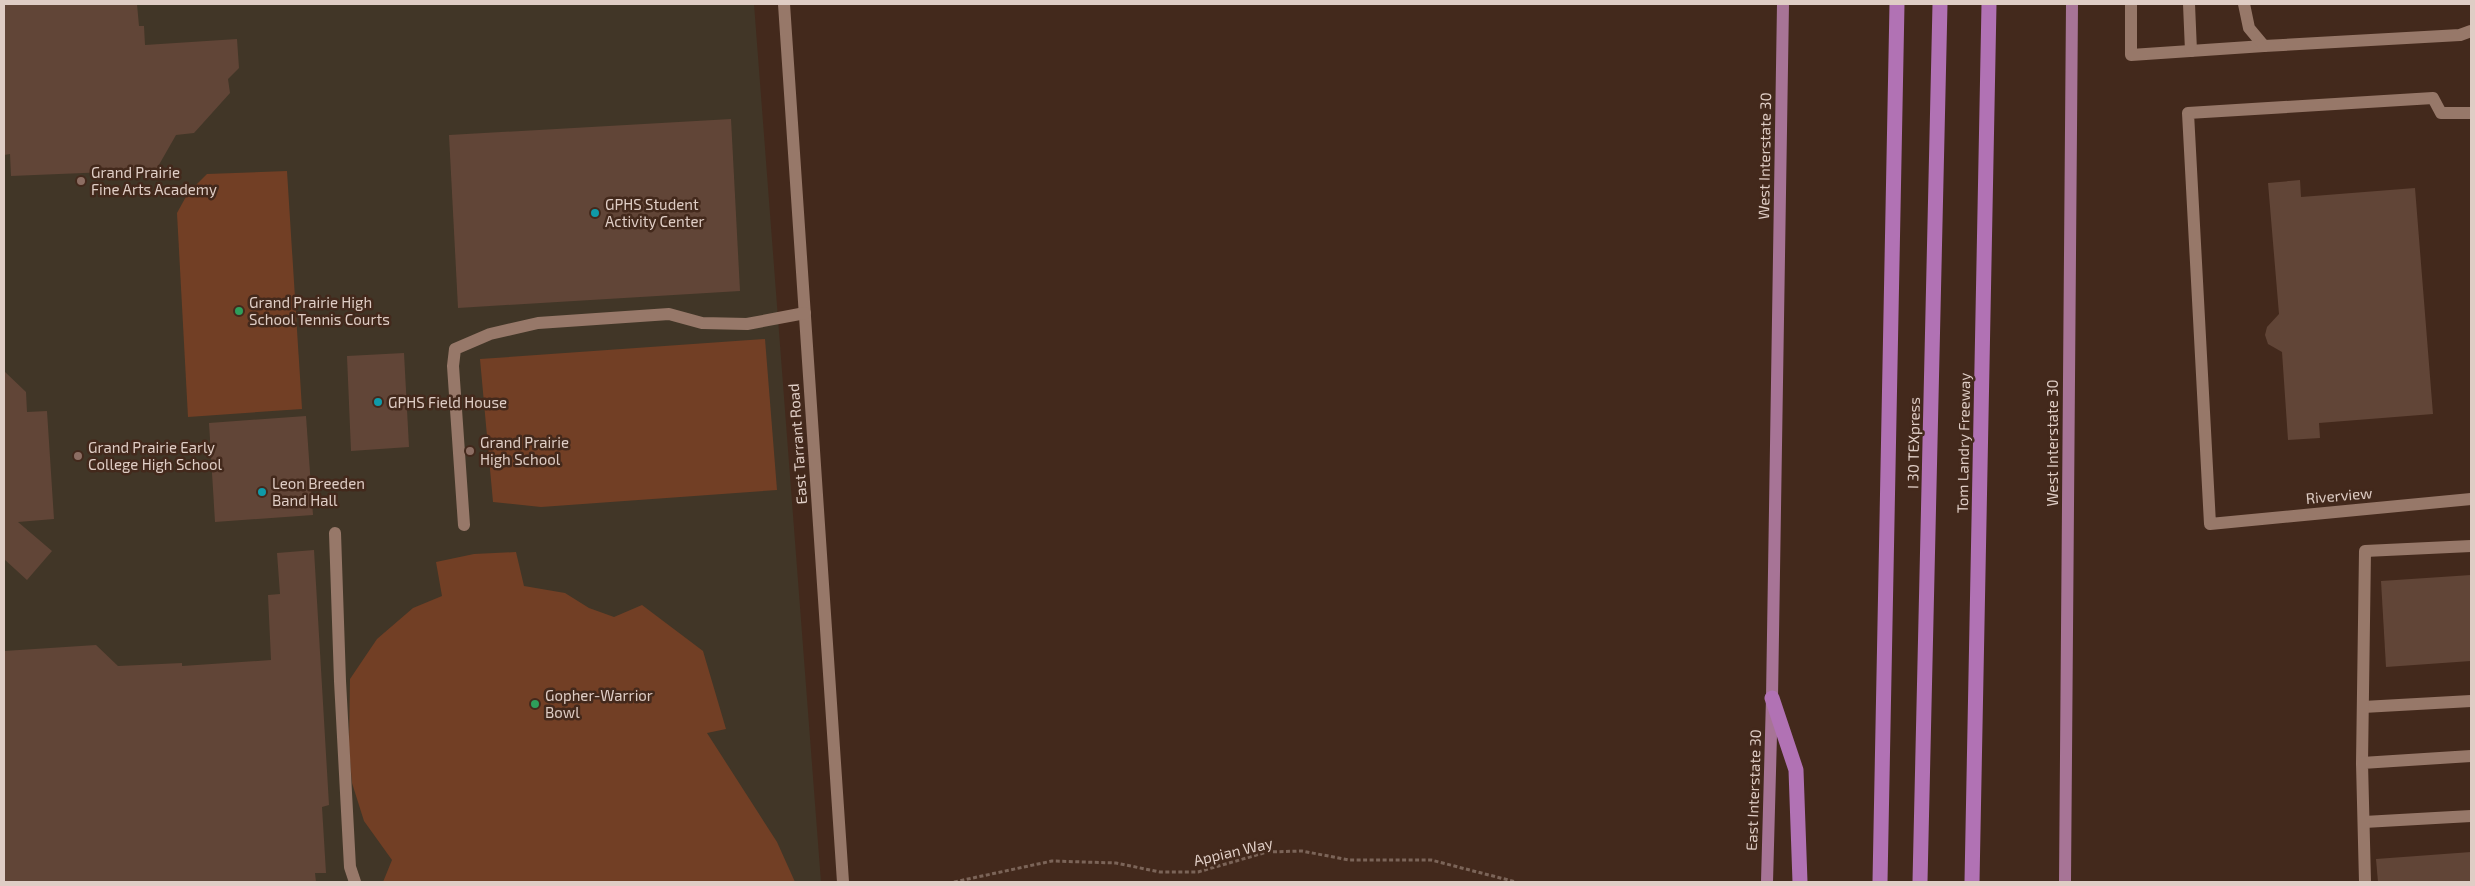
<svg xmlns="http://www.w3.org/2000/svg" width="2475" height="886" viewBox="0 0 2475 886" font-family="'Exo 2',sans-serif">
<rect width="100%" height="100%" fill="#43291c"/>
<!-- education -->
<path fill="#413627" d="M4,4H754L821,882H4Z"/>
<!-- green -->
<g fill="#723f25">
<path d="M287,171L302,409L188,417L177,213L188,193L207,174Z"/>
<path d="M765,339L777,490L541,507L493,502L480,359Z"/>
<path d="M516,552L524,586L565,593L589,608L614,617L642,605L703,651L726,729L707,733L777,842L795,882H383L392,860L364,821L352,783L349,748L350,679L377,639L413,608L442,596L436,562L474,554Z"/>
</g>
<!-- building -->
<g fill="#614537">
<path d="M4,4H137L139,26H144L145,45L237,39L239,68L228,79L230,93L194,133L176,135L156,170L11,176L10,154L4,155Z"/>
<path d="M731,119L740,291L458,308L449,135Z"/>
<path d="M2300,180L2301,197L2415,188L2433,414L2319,423L2320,438L2288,440L2282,352L2268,344L2265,335L2267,327L2279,314L2268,183Z"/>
<path d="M404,353L409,447L351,451L347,356Z"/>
<path d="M4,371L26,392L27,412L47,411L54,519L18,522L52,551L27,580L4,559Z"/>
<path d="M306,416L313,515L215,522L209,423Z"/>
<path d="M314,550L329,805L322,807L326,873H315L316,882H4V651L96,645L118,666L182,663V666L271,660L268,595L280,594L277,553Z"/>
<path d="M2471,575V661L2386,667L2381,581Z"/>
<path d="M2471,852V882H2378L2376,859Z"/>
</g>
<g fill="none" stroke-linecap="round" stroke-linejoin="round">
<!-- path -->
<path stroke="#7b6458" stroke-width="3" stroke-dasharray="4 2.5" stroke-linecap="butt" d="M954,882L1052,861L1116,863L1160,872H1198L1267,852L1302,851L1349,860H1431L1516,882"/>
<!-- minor -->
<g stroke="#977869" stroke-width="12">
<path d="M784,4L843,882"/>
<path d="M2131,4V55L2264,46"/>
<path d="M2189,4L2191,51"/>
<path d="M2244,4L2249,28L2264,46L2460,35L2471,31"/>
<path d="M2471,113H2441L2433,98L2188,113L2210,524L2471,499"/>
<path d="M464,525L453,366L455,349L490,334L538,323L669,314L702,323L747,324L805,313"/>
<path d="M335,533L340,681L350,867L355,882"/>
<path d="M2363,707L2471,701"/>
<path d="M2362,763L2365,551L2471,546"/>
<path d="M2364,822L2471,816"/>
<path d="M2365,882L2362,763L2471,756"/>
</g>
<!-- major -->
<g stroke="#a77496" stroke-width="12">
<path d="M1767,882L1772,698L1783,4"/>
<path d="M2065,882L2072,4"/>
</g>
<!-- highway -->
<g stroke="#b172b4" stroke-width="15">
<path d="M1772,698L1796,770L1800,882"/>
<path d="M1880,882L1897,4"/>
<path d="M1920,882L1940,4"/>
<path d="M1972,882L1989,4"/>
</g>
</g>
<!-- markers -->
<g fill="#8d6e63" stroke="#43291c" stroke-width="2">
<circle cx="81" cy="181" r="5"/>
<circle cx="470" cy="451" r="5"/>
<circle cx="78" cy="456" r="5"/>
</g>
<g fill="#0f9aa8" stroke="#43291c" stroke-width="2">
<circle cx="595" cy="213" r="5"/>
<circle cx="378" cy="402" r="5"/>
<circle cx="262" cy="492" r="5"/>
</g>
<g fill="#2e9e5b" stroke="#43291c" stroke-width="2">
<circle cx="239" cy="311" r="5"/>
<circle cx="535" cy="704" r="5"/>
</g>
<g text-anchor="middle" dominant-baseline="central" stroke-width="5" stroke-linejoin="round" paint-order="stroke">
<!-- street labels -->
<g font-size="15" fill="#dfcdc5" stroke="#43291c">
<text transform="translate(1764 156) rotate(-89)">West Interstate 30</text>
<text transform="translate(1913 443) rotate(-89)">I 30 TEXpress</text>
<text transform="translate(1963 443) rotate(-89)">Tom Landry Freeway</text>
<text transform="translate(2052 443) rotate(-90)">West Interstate 30</text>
<text transform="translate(797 444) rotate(-94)">East Tarrant Road</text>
<text transform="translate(2339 495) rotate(-5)">Riverview</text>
<text transform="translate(1753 790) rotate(-88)">East Interstate 30</text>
<text transform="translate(1233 851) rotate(-13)">Appian Way</text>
</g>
<!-- poi labels -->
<g font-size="15" fill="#dfcdc5" stroke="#43291c" text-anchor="start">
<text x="91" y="172">Grand Prairie<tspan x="91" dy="17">Fine Arts Academy</tspan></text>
<text x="605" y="204">GPHS Student<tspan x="605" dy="17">Activity Center</tspan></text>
<text x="249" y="302">Grand Prairie High<tspan x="249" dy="17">School Tennis Courts</tspan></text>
<text x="388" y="402">GPHS Field House</text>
<text x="480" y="442">Grand Prairie<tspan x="480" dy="17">High School</tspan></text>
<text x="88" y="447">Grand Prairie Early<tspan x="88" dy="17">College High School</tspan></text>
<text x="272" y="483">Leon Breeden<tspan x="272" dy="17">Band Hall</tspan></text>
<text x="545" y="695">Gopher-Warrior<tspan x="545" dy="17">Bowl</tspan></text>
</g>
</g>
<!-- border -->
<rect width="2475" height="886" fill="none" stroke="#dfcdc5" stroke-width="10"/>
</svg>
